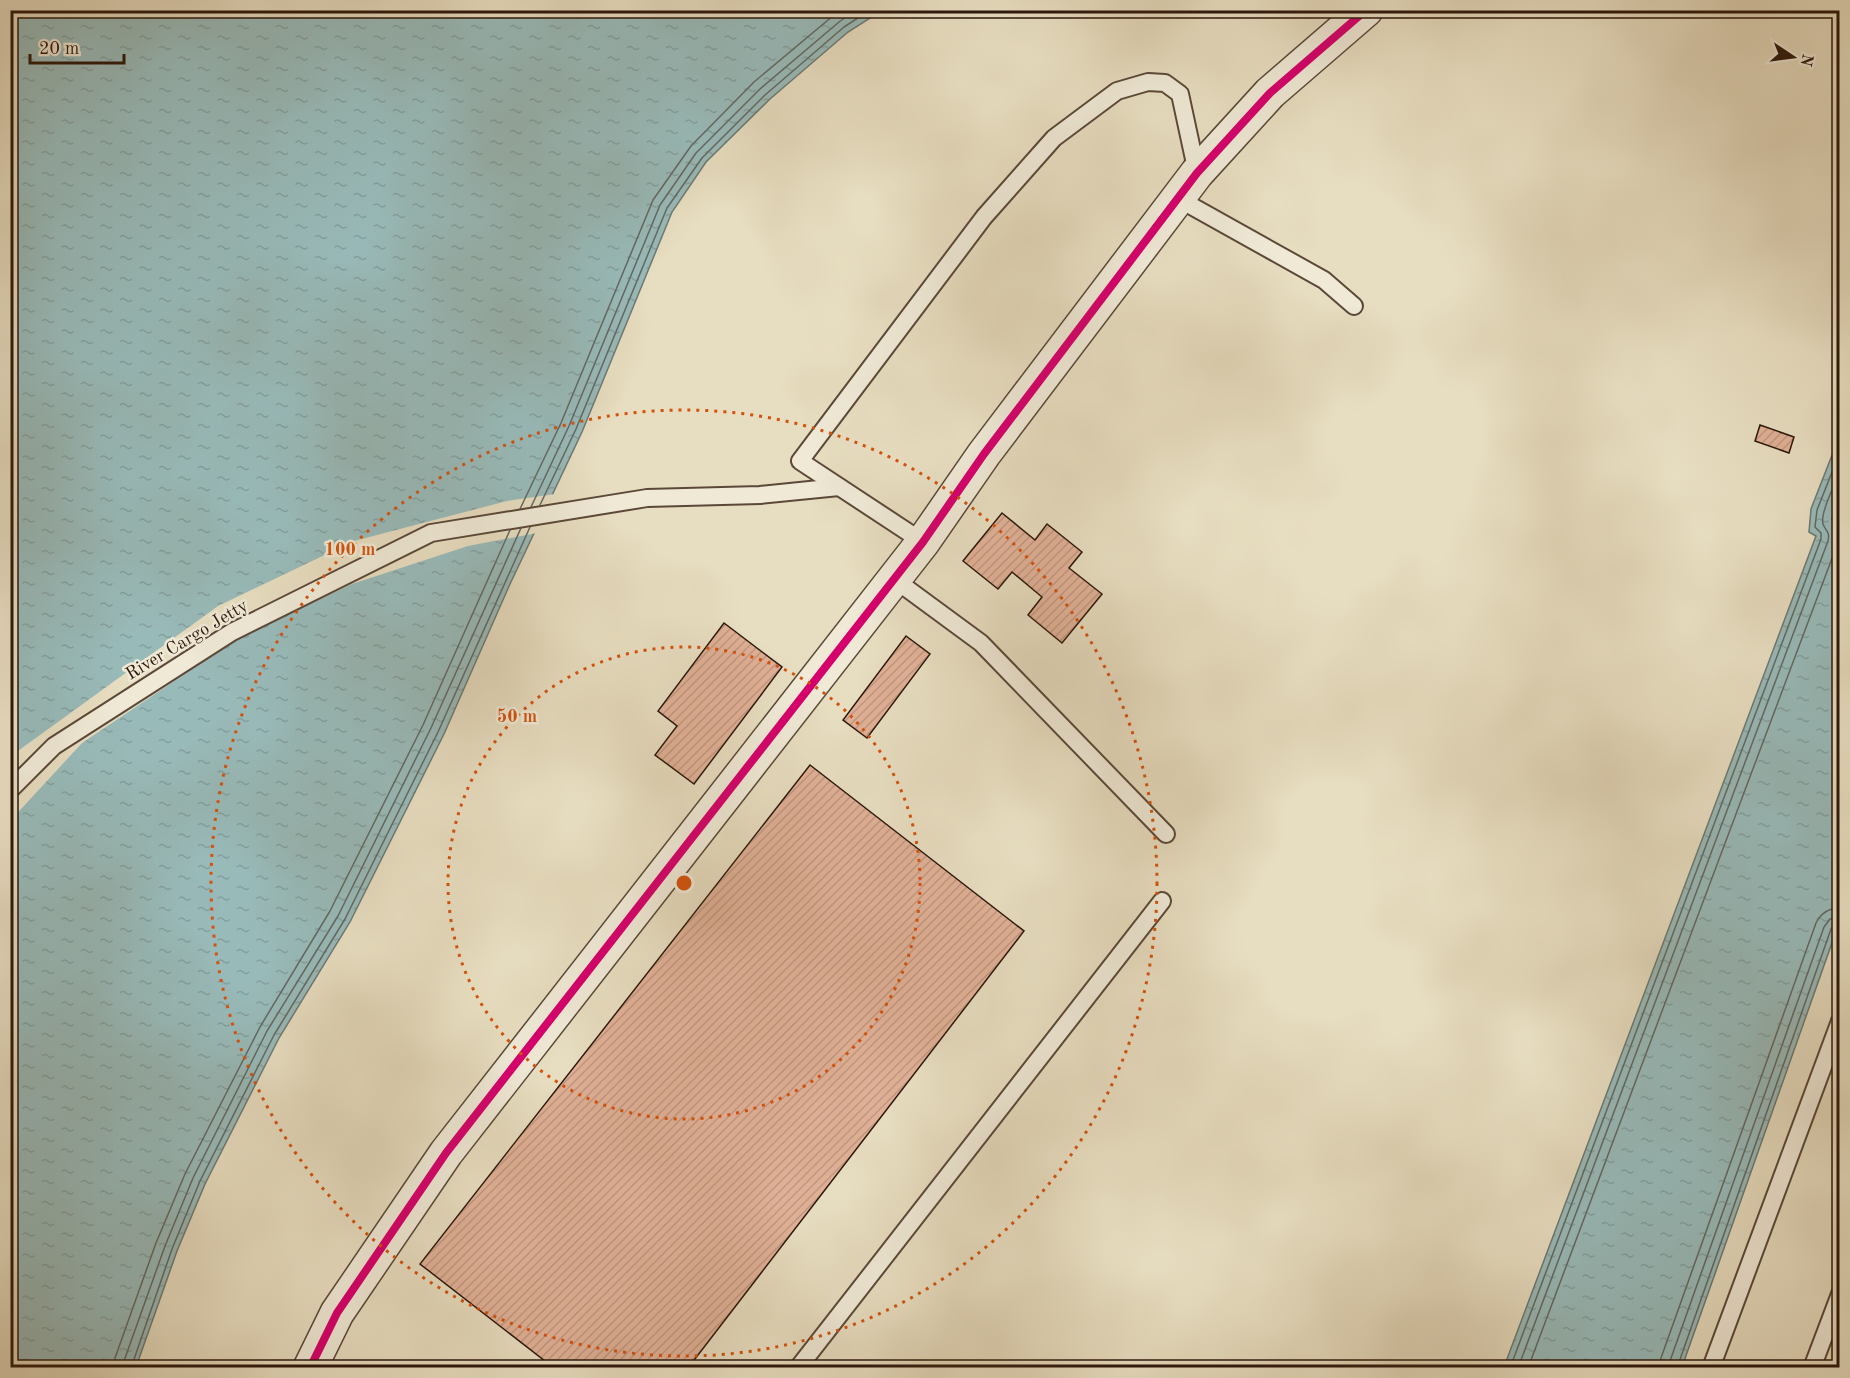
<svg xmlns="http://www.w3.org/2000/svg" width="1850" height="1378" viewBox="0 0 1850 1378" font-family="'Old Standard TT',serif">
<defs>
<pattern id="water-ripples" width="26" height="14" patternUnits="userSpaceOnUse" patternTransform="scale(1.5)"><rect width="26" height="14" fill="#98bab9"/><path d="M2 4q2-2 4 0t4 0M15 11q2-2 4 0t4 0" fill="none" stroke="#839f9e"/></pattern>
<pattern id="building-hatch" width="6" height="6" patternUnits="userSpaceOnUse" patternTransform="scale(1.5)"><rect width="6" height="6" fill="#e0b096"/><path d="M-1 1l2-2M0 6l6-6M5 7l2-2" fill="none" stroke="#c09780"/></pattern>
</defs>
<rect width="100%" height="100%" fill="#e7ddc0"/>
<filter id="stains"><feTurbulence type="fractalNoise" baseFrequency=".00333" numOctaves="4"/><feColorMatrix values="0 0 0 0 .2 0 0 0 0 .09 0 0 0 0 .02 0 0 0 .5 -.17"/></filter>
<radialGradient id="worn" r=".72"><stop offset=".6" stop-color="#630" stop-opacity="0"/><stop offset="1" stop-color="#630" stop-opacity=".3"/></radialGradient>
<!-- water -->
<g fill="url(#water-ripples)" stroke="#6d7973" stroke-width="1.5">
<path d="M10,11H881L848,32L770,99L706,162L672,212L582,432L510,584L444,734L350,922L279,1038L205,1184L177,1251L136,1367H11Z"/>
<path d="M1839,444V923L1682,1367H1504L1816,536L1809,532L1811,509L1836,445Z"/>
</g>
<!-- pier -->
<path fill="#e7ddc0" d="M555,494L537,533L468,546L352,584L240,637L82,743L10,821L11,756L218,606L354,541L507,501Z"/>
<g fill="none" stroke-linecap="round" stroke-linejoin="round">
<!-- shore -->
<g stroke="#626862" stroke-width="1.5">
<path d="M540,505L576,429L667,208L702,158L765,95L844,27L870,10"/>
<path d="M531,507L569,426L660,205L696,153L760,89L839,22L856,10"/>
<path d="M520,509L561,423L653,200L691,146L754,82L840,10"/>
<path d="M114,1368L115,1358L156,1243L185,1174L260,1027L330,911L423,725L510,530"/>
<path d="M123,1368L124,1361L165,1246L193,1178L267,1031L338,916L431,728L521,528"/>
<path d="M131,1368L172,1249L200,1181L274,1035L345,919L438,732L530,527"/>
<path d="M1510,1368L1821,539V533L1815,527L1817,510L1840,452"/>
<path d="M1518,1368L1828,541C1830,531 1826,532 1823,524C1820,513 1835,483 1840,473"/>
<path d="M1528,1368L1837,545L1838,532L1832,519L1840,497"/>
<path d="M1660,1368L1661,1358L1816,923C1821,913 1828,908 1840,908"/>
<path d="M1669,1368L1670,1361L1824,927L1830,919L1840,917"/>
<path d="M1677,1368L1831,929L1834,925L1840,924"/>
</g>
</g>
<!-- building -->
<g fill="url(#building-hatch)" stroke="#2c170b" stroke-width="1.5">
<path d="M1760,425L1794,437L1789,453L1755,441Z"/>
<path d="M1002,513L1035,540L1047,524L1082,552L1069,568L1102,594L1062,643L1028,615L1042,597L1012,572L998,589L963,561Z"/>
<path d="M724,623L782,667L694,784L655,755L677,726L658,711Z"/>
<path d="M906,636L930,654L867,738L843,720Z"/>
<path d="M810,765L1024,931L688,1368H554L420,1264Z"/>
</g>
<g fill="none" stroke-linecap="round" stroke-linejoin="round">
<!-- lane casing -->
<g stroke="#5b4838" stroke-width="20">
<g id="lane">
<path d="M1179,199L1324,280L1354,306"/>
<path d="M923,542L800,461L984,217L1054,138L1117,91L1148,82L1165,83L1180,94L1197,173"/>
<path d="M894,579L981,643L1166,834"/>
<path d="M10,790L54,746L232,632L431,533L647,498L760,495L839,487"/>
<path d="M798,1368L1162,901"/>
<path d="M1711,1368L1840,1021"/>
<path d="M1812,1368L1840,1294"/>
</g>
</g>
<!-- street casing -->
<g stroke="#5b4838" stroke-width="36">
<path id="street" d="M310,1368L337,1313L446,1153L923,542L984,454L1197,173L1270,93L1366,10"/>
</g>
<!-- path -->
<path stroke="#2c170b" stroke-width="4" stroke-dasharray="4.5 3" stroke-linecap="butt" d="M1836,445L1840,449"/>
<!-- lane -->
<use href="#lane" stroke="#efe9d6" stroke-width="16"/>
<!-- street -->
<use href="#street" stroke="#efe9d6" stroke-width="33"/>
<!-- cycleway casing -->
<g stroke="#efe9d6" stroke-width="11">
<path id="cycleway" d="M310,1368L337,1313L446,1153L923,542L984,454L1197,173L1270,93L1366,10"/>
</g>
<!-- cycleway -->
<use href="#cycleway" stroke="#d6006c" stroke-width="8"/>
</g>
<!-- distance rings -->
<g fill="none" stroke="#d5520c" stroke-width="3" stroke-dasharray="3 6">
<circle cx="684" cy="883" r="236"/>
<circle cx="684" cy="883" r="473"/>
</g>
<g text-anchor="middle" dominant-baseline="central" stroke-width="5" stroke-linejoin="round" paint-order="stroke">
<!-- street labels -->
<g font-size="18" fill="#2c170b" stroke="#efe9d6">
<text transform="translate(187 640) rotate(-31)">River Cargo Jetty</text>
</g>
</g>
<circle cx="684" cy="883" r="9" fill="#d5520c" stroke="#efe9d6" stroke-width="3"/>
<g font-size="18" text-anchor="middle" font-weight="bold" fill="#d5520c" stroke="#efe9d6" stroke-width="5" stroke-linejoin="round" paint-order="stroke">
<text x="350" y="555">100 m</text>
<text x="517" y="722">50 m</text>
</g>
<!-- margin -->
<rect width="1850" height="1378" fill="none" stroke="#e7ddc0" stroke-width="36"/>
<rect x="12" y="12" width="1826" height="1354" fill="none" stroke="#2c170b" stroke-width="3"/>
<rect x="18" y="18" width="1814" height="1342" fill="none" stroke="#2c170b" stroke-width="1.5"/>
<!-- north arrow -->
<g transform="translate(1793 57) rotate(103)" stroke="#efe9d6" stroke-width="4.5" paint-order="stroke">
<path d="M0-4.5L10 22L0 15L-10 22Z" fill="#2c170b"/>
<text y="-9" font-size="16" font-weight="bold" text-anchor="middle" fill="#2c170b">N</text>
</g>
<!-- scale -->
<path d="M30 54v9h94v-9" fill="none" stroke="#2c170b" stroke-width="3"/>
<text x="39" y="54" font-size="18" fill="#2c170b" stroke="#efe9d6" stroke-width="4.5" paint-order="stroke">20 m</text>
<rect width="100%" height="100%" filter="url(#stains)"/>
<rect width="100%" height="100%" fill="url(#worn)"/>
</svg>
